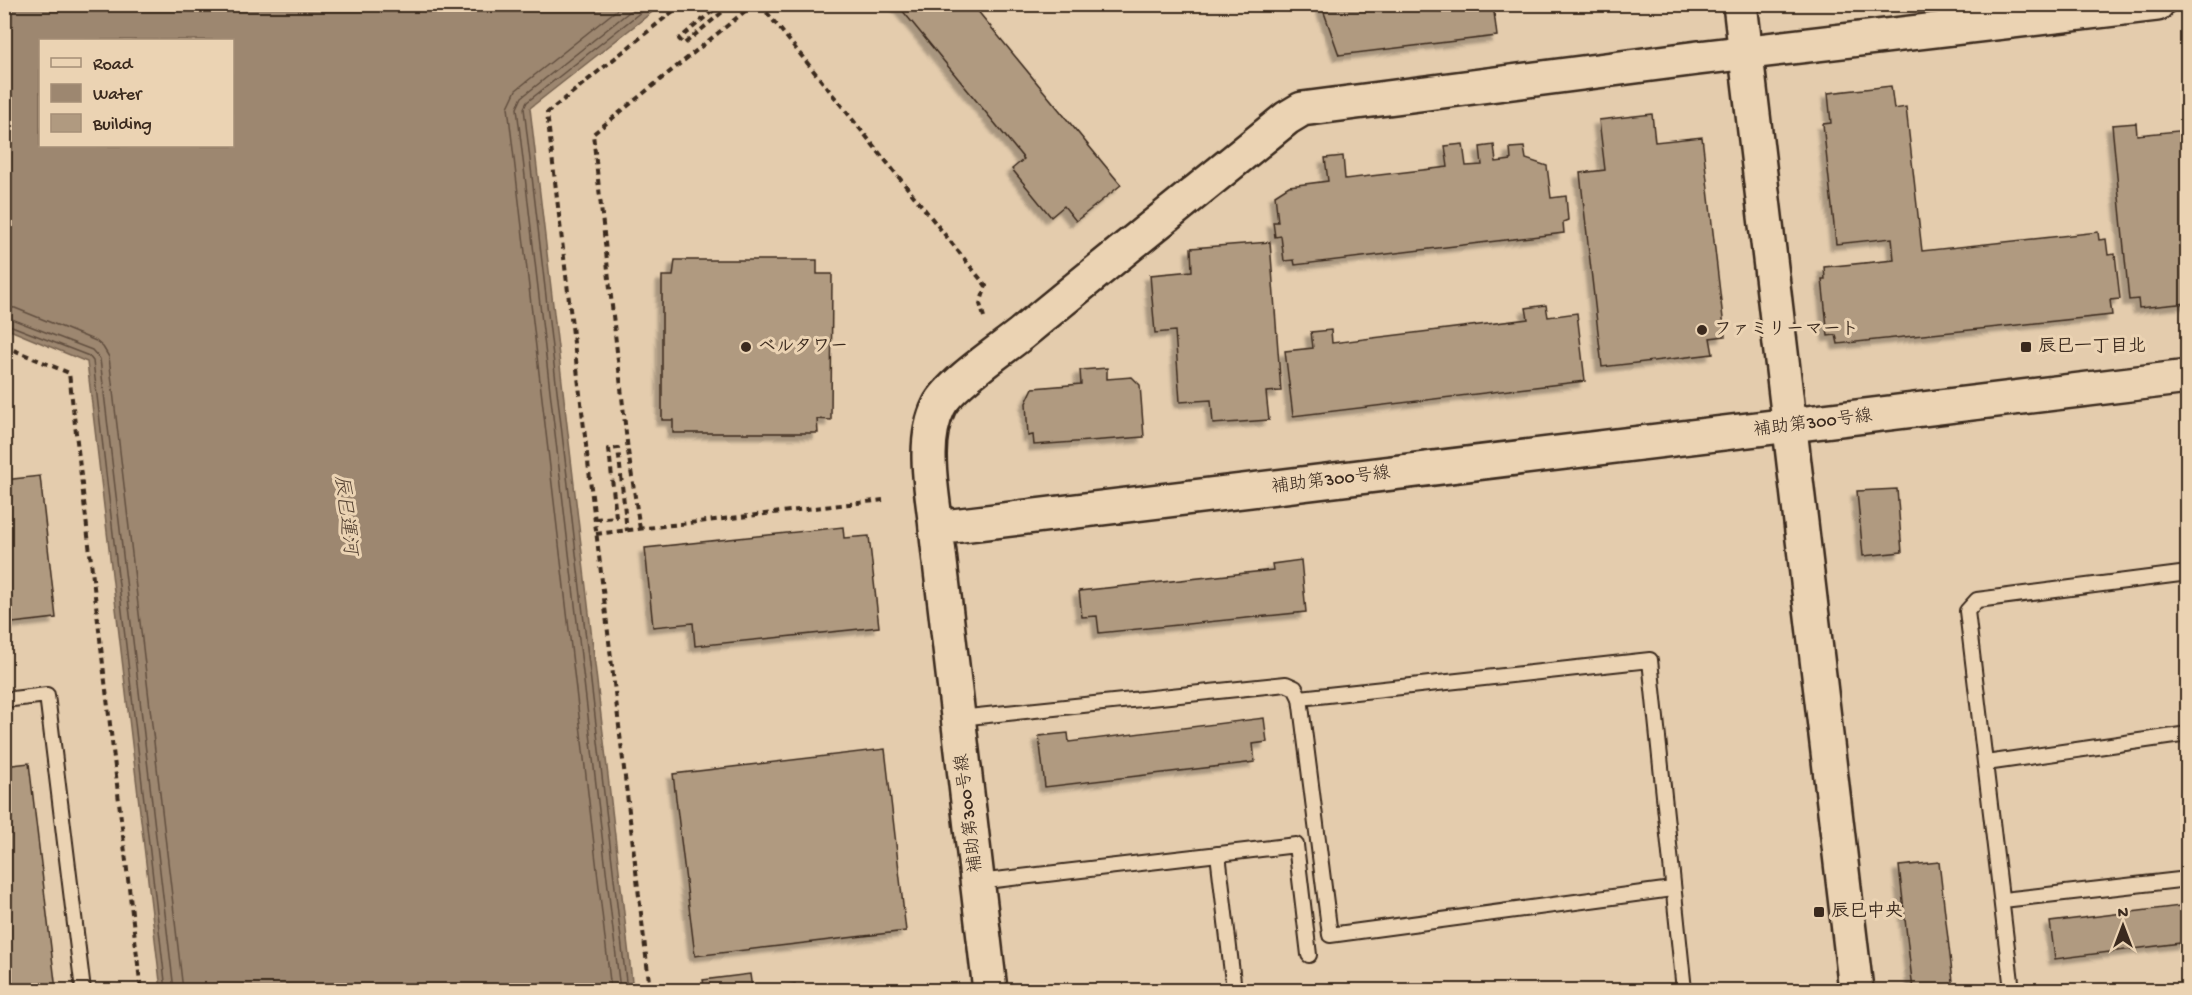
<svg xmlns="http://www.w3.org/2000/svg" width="2192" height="995" viewBox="0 0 2192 995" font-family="'Gochi Hand','Klee One',sans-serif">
<defs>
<filter id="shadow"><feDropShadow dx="-5.5" dy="5.5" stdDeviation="1.5" flood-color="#0004"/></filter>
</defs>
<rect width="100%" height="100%" fill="#e4ccad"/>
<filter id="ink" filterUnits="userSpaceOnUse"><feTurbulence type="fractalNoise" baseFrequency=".0167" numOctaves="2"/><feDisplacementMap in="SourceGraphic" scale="12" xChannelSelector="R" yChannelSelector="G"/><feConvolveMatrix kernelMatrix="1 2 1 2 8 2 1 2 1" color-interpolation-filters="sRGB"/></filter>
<g filter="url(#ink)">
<!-- water -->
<path fill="#9d8770" stroke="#76624f" stroke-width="1.5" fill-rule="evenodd" d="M4,5H661L530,108L633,990H161L87,362L5,328ZM40,40H232V146H40Z"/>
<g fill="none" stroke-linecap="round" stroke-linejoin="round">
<!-- shore -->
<g stroke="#624f3f" stroke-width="1.5">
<path d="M4,307L15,308L96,341L103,347L109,357L183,990"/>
<path d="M4,316L92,350L100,359L174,990"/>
<path d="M4,323L89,356L93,361L166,990"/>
<path d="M611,990L508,107L516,90L624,4"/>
<path d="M620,990L517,108L522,97L639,4"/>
<path d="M627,990L524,108L527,102L651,4"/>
</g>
</g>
<!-- building -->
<g fill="#b09a80" stroke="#3b2a1e" stroke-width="1.5" filter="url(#shadow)">
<path d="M897,4H972L1121,185L1076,221L1064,206L1051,217L1012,169L1024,159Z"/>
<path d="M1321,4H1493L1497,36L1339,55Z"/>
<path d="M1891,86L1894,109L1906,107L1922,251L2098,232L2099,240L2106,239L2108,255L2115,254L2120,299L2110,300L2112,315L1838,344L1836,335L1828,336L1822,279H1825L1824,267L1894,260L1892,238L1836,244L1823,124L1831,123L1828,93Z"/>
<path d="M1652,114L1655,142L1702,137L1725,336L1710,338L1713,354L1602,367L1580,173L1605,170L1599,120Z"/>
<path d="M2136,123L2137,135L2188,130V303L2139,308L2138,299L2129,300L2112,125Z"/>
<path d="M1463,144L1466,166L1482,165L1480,147L1494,145L1496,162L1511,160L1510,148L1524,147L1526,159L1547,166L1551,198L1566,196L1568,220L1563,222L1564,233L1295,265L1294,260L1284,261L1281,236L1275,237L1273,222H1278L1275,195L1289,186L1328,181L1325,158L1343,156L1345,179L1448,167L1445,146Z"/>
<path d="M1270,242L1281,391L1266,392L1269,420L1213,424L1211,400L1180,402L1175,331L1155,333L1150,275L1192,271L1191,248Z"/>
<path d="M675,260H817V274H832L831,420L817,419L818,433H673V420H662V276H673Z"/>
<path d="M1546,305L1548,317L1577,313L1585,381L1293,416L1285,351L1313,348L1311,332L1331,330L1332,343L1528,319L1526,308Z"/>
<path d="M1107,368V379L1132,377L1140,385L1144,437L1034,445L1033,435L1028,436L1026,403L1033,388L1081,384L1080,370Z"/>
<path d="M40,476L56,618L4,624V480Z"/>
<path d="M1897,489L1902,552L1863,556L1857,491Z"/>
<path d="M843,527L844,538L869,536L879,627L695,646L693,623L653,627L645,548Z"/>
<path d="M1301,560L1306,612L1099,633L1097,616L1082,617L1079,591L1273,570L1272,564Z"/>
<path d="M1264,718L1267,742L1253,744L1255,762L1045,787L1039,736L1068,733L1069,742Z"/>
<path d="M885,749L906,931L695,956L673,774Z"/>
<path d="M29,763L56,990H4V766Z"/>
<path d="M1939,862L1954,990H1913L1899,866Z"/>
<path d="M2188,905V942L2055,959L2050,922Z"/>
<path d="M750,974L752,989L795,984L796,990H705L703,980Z"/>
</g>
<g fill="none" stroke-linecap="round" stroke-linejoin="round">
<!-- service casing -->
<g stroke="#3b2a1e" stroke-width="18">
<g id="service">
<path d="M1300,698L1650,660L1684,990"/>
<path d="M4,700L47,695L83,990"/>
<path d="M959,718L1286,684L1295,688L1300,698L1330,935L1672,889"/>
<path d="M1986,763L2188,734"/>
<path d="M1218,854L1234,990"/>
<path d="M978,882L1296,845L1309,955"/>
<path d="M2003,900L2188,879"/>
<path d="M2012,990L1967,611L1977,600L2188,573"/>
</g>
</g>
<!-- tertiary casing -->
<g stroke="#3b2a1e" stroke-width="38">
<g id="tertiary">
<path d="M1740,4L1856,990"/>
<path d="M936,528C932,489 921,442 939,406C949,385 1001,350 1021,334C1109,261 1199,190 1287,118L1302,109L1698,58L2157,4"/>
<path d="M990,990L936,528L2188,377"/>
</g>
</g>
<!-- path -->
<g stroke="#3b2a1e" stroke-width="4" stroke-dasharray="6 4.5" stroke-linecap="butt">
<path d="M721,4L679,39L684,44L732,4"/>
<path d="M760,4L986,286L980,304L984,317"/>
<path d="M4,346L69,373L141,990"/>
<path d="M595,519L616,517L609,449L618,448L627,531"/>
<path d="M640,529L628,451L593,134L754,4"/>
<path d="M596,534L883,500"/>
<path d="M650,990L547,113L682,4"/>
</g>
<!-- service -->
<use href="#service" stroke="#ebd3b3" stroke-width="14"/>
<!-- tertiary -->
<use href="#tertiary" stroke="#ebd3b3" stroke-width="33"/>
</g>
</g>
<!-- markers -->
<g fill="#3b2a1e" stroke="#ebd3b3" stroke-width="2">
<circle cx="1702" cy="330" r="6"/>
<circle cx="746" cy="347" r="6"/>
<rect x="2020" y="341" width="12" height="12" rx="3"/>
<rect x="1813" y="906" width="12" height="12" rx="3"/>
</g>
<g text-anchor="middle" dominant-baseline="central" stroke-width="6" stroke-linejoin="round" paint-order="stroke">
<!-- poi labels -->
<g font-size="18" font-weight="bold" fill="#3b2a1e" stroke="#ebd3b3" text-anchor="start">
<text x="1714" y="330">ファミリーマート</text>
<text x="758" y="347">ベルタワー</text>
<text x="2038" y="347">辰巳一丁目北</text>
<text x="1831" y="912">辰巳中央</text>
</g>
<!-- street labels -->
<g font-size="18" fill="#3b2a1e" stroke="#ebd3b3">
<text transform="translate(1813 424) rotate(-7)">補助第300号線</text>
<text transform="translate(1331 481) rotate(-7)">補助第300号線</text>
<text transform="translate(970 813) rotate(-97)">補助第300号線</text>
</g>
<!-- water labels -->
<g font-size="20" font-style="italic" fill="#544132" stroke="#ebd3b3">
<text transform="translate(344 515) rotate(83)">辰巳運河</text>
</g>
</g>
<!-- margin -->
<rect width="2192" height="995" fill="none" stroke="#ebd3b3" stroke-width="24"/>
<rect x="12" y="12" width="2168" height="971" fill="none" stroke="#3b2a1e" stroke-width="2" filter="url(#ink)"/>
<!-- legend -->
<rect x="39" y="39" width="195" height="108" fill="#ebd3b3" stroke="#a58f77" stroke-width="1.5"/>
<rect x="51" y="58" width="30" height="9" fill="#ebd3b3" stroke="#a58f77" stroke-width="1.5"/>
<text x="93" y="69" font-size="18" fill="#3b2a1e">Road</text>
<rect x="51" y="84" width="30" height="18" fill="#9d8770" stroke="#a58f77" stroke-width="1.5"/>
<text x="93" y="99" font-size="18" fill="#3b2a1e">Water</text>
<rect x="51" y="114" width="30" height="18" fill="#b09a80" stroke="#a58f77" stroke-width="1.5"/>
<text x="93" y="129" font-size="18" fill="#3b2a1e">Building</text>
<!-- north arrow -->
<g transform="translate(2123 926)" stroke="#ebd3b3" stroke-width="4.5" paint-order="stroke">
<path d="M0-4.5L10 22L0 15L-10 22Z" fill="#3b2a1e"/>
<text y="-9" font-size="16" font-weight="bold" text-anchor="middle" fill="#3b2a1e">N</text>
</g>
</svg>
